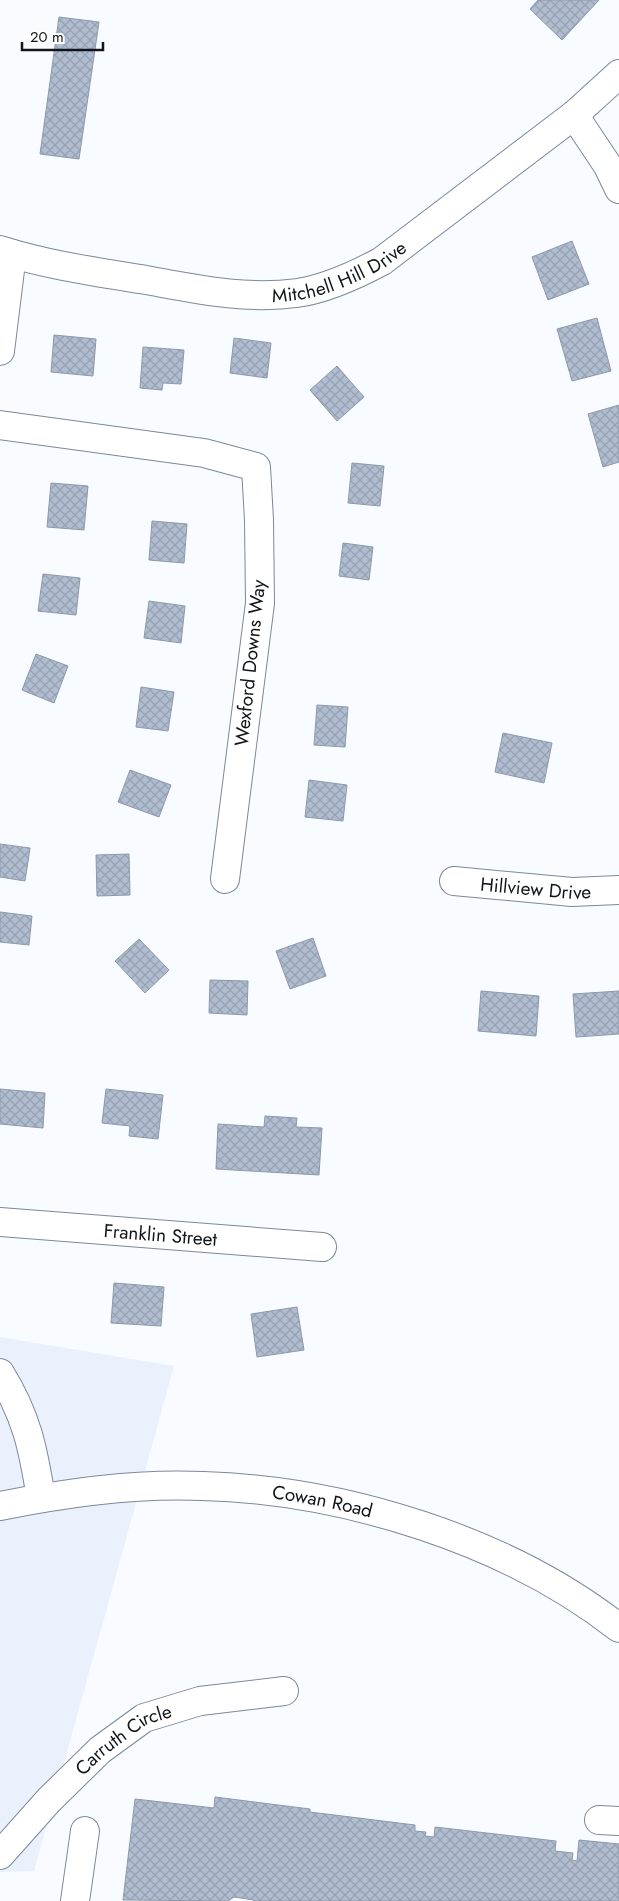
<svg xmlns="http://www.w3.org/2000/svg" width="619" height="1901" viewBox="0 0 619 1901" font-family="Jost,sans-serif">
<defs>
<pattern id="building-cross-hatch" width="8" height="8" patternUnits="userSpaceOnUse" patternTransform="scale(1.25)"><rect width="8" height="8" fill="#b0bdd0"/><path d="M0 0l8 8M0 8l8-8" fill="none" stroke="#96a2b2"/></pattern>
</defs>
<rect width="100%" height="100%" fill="#f8fbff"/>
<!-- built -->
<path fill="#eaf1fc" d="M0,1337L174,1366L34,1871L0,1872Z"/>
<!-- building -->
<g fill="url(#building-cross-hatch)" stroke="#8d99ab">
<path d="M538,0H599L562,40L530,9Z"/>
<path d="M59,17L99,22L79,159L40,154Z"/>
<path d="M572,241L589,284L548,300L532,257Z"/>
<path d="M597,318L611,371L572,381L557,329Z"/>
<path d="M54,335L96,339L93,376L51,372Z"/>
<path d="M234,338L271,343L267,378L230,373Z"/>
<path d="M143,347L184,350L181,384L163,383L162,390L140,388Z"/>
<path d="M337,366L364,397L337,421L310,390Z"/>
<path d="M619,405V462L603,467L588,414Z"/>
<path d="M352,463L384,466L380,506L348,503Z"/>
<path d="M51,483L88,486L84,530L47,527Z"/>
<path d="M152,521L187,524L184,563L149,560Z"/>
<path d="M343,543L373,547L369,580L339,576Z"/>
<path d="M43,574L80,578L76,615L38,611Z"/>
<path d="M149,601L185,606L181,643L144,638Z"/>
<path d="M36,654L68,666L54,703L22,690Z"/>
<path d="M141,687L174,692L168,731L136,727Z"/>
<path d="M317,705L348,707L345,747L314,745Z"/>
<path d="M503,733L552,743L544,783L495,772Z"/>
<path d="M130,770L171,785L159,817L118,802Z"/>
<path d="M309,780L347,785L343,821L305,817Z"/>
<path d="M0,844L30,848L25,881L0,877Z"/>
<path d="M129,854L130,895L97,896L96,855Z"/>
<path d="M0,912L32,916L29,945L0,942Z"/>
<path d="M313,938L326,976L290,989L276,951Z"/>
<path d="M139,939L169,970L145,993L115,961Z"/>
<path d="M210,980L248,981L247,1015L209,1013Z"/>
<path d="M481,991L539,996L536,1036L478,1031Z"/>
<path d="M619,991V1034L576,1037L573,994Z"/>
<path d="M0,1089L45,1093L43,1128L0,1124Z"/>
<path d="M106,1089L163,1095L158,1139L129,1136L130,1126L102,1123Z"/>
<path d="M265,1116L297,1118L296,1127L322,1128L319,1175L216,1169L218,1124L264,1127Z"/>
<path d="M114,1283L164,1287L161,1326L111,1323Z"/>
<path d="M297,1307L304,1350L257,1357L251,1314Z"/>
<path d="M215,1797L310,1809V1812L415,1825V1831L426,1832L425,1836L434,1837L435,1827L556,1841L555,1851L573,1853L572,1860L577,1861L579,1840L619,1844V1901H253L254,1900L234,1897L228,1901L123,1900L135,1799L214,1808Z"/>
</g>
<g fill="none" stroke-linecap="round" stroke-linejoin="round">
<!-- minor casing -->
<g stroke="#7c889a" stroke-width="30">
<g id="minor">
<path d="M574,115L608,166L619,189"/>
<path id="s1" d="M0,250C47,265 97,272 146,280C196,289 246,300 297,293C326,289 356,275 382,261L574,115L619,74"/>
<path d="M0,351L12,254"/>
<path d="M0,425L204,453L256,467L259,520L260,603L225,879"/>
<path id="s2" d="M454,881L572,892L619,890"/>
<path id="s3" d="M0,1222L322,1247"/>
<path d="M599,1820L619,1821"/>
<path id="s4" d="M0,1855L49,1800L100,1750L144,1718L200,1701L284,1691"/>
<path d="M75,1901L85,1831"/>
</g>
</g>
<!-- major casing -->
<g stroke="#7c889a" stroke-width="30">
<g id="major">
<path d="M0,1373C27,1417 33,1448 41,1498"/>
<path id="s5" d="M0,1506C64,1493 138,1483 203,1486C344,1490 507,1540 619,1628"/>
</g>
</g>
<!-- minor -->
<use href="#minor" stroke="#fff" stroke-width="28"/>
<!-- major -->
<use href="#major" stroke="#fff" stroke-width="28"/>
</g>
<g text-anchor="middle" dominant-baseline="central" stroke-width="4" stroke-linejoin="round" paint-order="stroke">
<!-- street labels -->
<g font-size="19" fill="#10151b" stroke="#fff">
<text stroke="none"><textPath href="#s1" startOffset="348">Mitchell Hill Drive</textPath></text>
<text transform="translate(250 663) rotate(-84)">Wexford Downs Way</text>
<text stroke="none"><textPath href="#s2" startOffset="82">Hillview Drive</textPath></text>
<text stroke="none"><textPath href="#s3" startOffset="161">Franklin Street</textPath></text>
<text stroke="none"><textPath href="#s5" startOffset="325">Cowan Road</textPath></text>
<text stroke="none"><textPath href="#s4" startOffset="171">Carruth Circle</textPath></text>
</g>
</g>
<!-- scale -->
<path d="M22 42v8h81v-8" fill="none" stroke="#10151b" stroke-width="2.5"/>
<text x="30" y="42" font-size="15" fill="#10151b" stroke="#ffffff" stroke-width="4" paint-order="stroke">20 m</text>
</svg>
